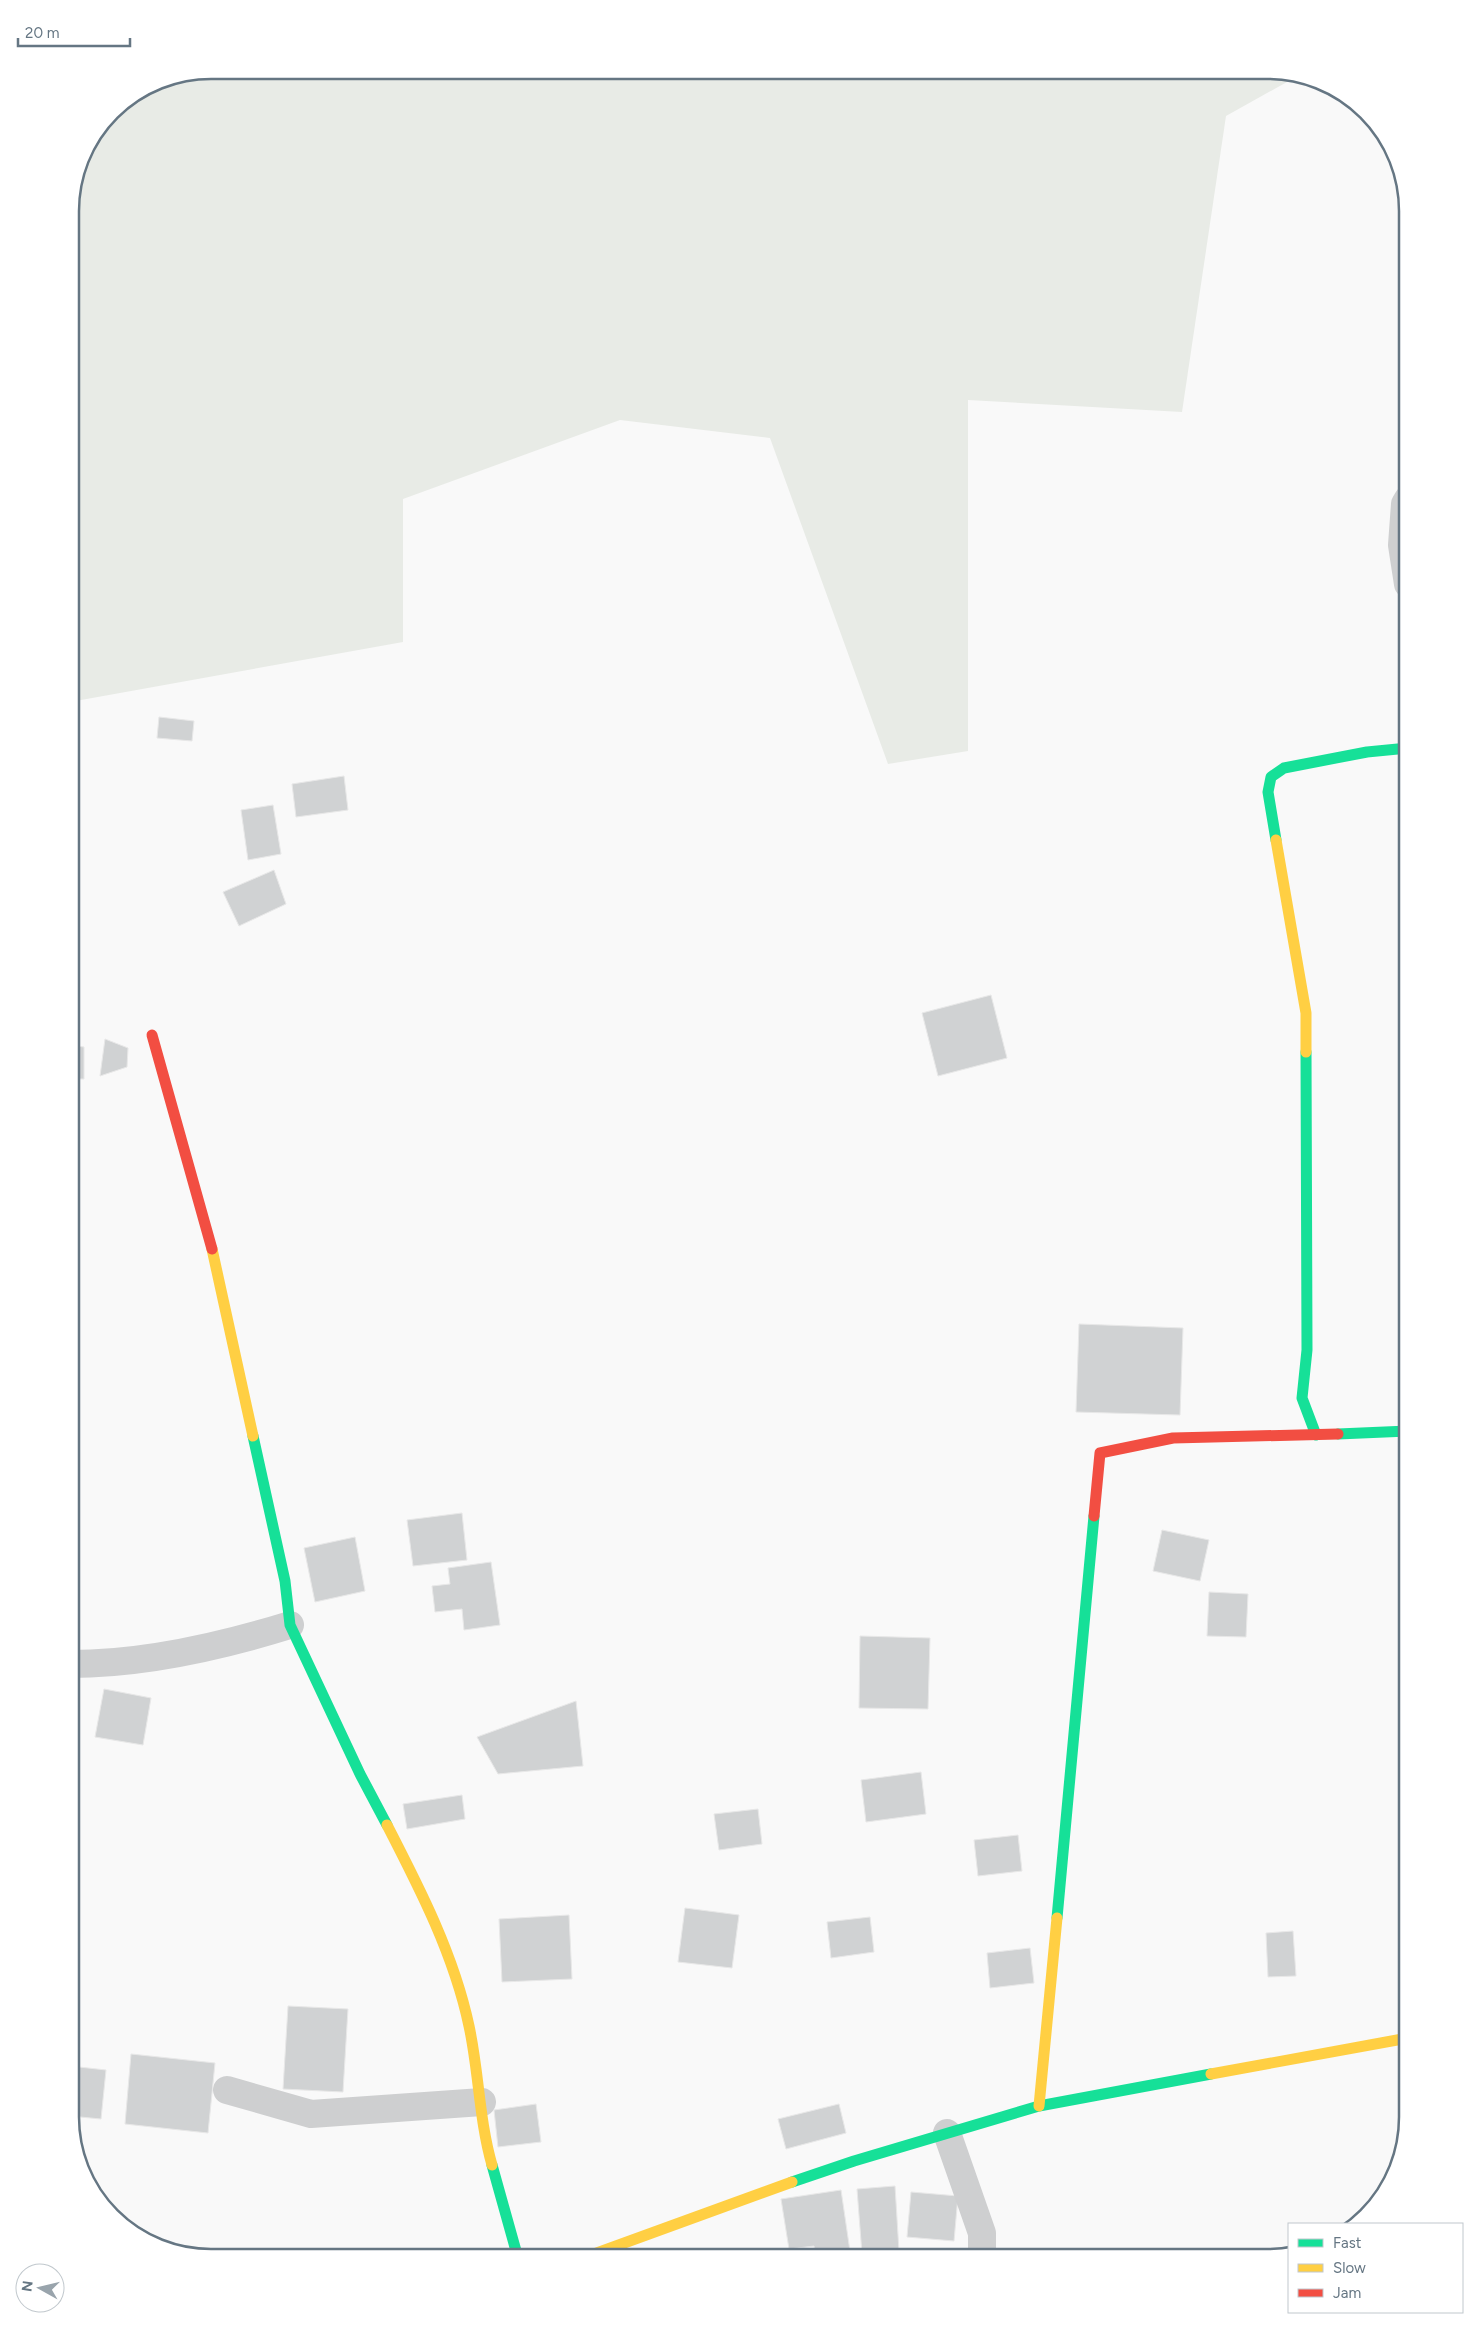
<svg xmlns="http://www.w3.org/2000/svg" width="1478" height="2328" viewBox="0 0 1478 2328" font-family="Figtree,sans-serif">
<rect width="100%" height="100%" fill="#f9f9f9"/>
<!-- green -->
<path fill="#e8ebe6" d="M211,70H1277L1296,77L1226,116L1182,412L968,400V751L888,764L770,438L620,420L403,499V642L70,702V202L81,157L111,111L157,81Z"/>
<!-- building -->
<g fill="#d0d2d3" stroke="#e8e8e8">
<path d="M159,717L194,721L192,741L157,738Z"/>
<path d="M344,776L348,810L296,817L292,784Z"/>
<path d="M273,805L281,854L248,860L241,810Z"/>
<path d="M274,870L286,904L239,926L223,892Z"/>
<path d="M991,995L1007,1058L938,1076L922,1013Z"/>
<path d="M105,1039L128,1048L127,1067L100,1076Z"/>
<path d="M70,1045L84,1047V1079H70Z"/>
<path d="M70,1195L79,1240L70,1241Z"/>
<path d="M1079,1324L1183,1328L1180,1415L1076,1412Z"/>
<path d="M462,1513L467,1560L413,1566L407,1520Z"/>
<path d="M1162,1530L1209,1540L1200,1581L1153,1571Z"/>
<path d="M355,1537L365,1591L315,1602L304,1548Z"/>
<path d="M491,1562L500,1625L464,1630L462,1609L435,1612L432,1586L450,1584L448,1568Z"/>
<path d="M1209,1592L1248,1594L1246,1637L1207,1636Z"/>
<path d="M860,1636L930,1638L928,1709L859,1708Z"/>
<path d="M104,1689L151,1698L143,1745L95,1737Z"/>
<path d="M576,1701L583,1766L498,1774L477,1737Z"/>
<path d="M921,1772L926,1814L866,1822L861,1780Z"/>
<path d="M462,1795L465,1819L407,1829L403,1804Z"/>
<path d="M758,1809L762,1844L719,1850L714,1814Z"/>
<path d="M1018,1835L1022,1871L978,1876L974,1840Z"/>
<path d="M685,1908L739,1915L732,1968L678,1962Z"/>
<path d="M569,1915L572,1979L502,1982L499,1919Z"/>
<path d="M870,1917L874,1952L831,1958L827,1922Z"/>
<path d="M1293,1931L1296,1976L1268,1977L1266,1933Z"/>
<path d="M1030,1948L1034,1983L990,1988L987,1953Z"/>
<path d="M288,2006L348,2009L343,2092L283,2089Z"/>
<path d="M131,2054L215,2063L208,2133L125,2124Z"/>
<path d="M70,2066L106,2070L101,2119L70,2116Z"/>
<path d="M536,2104L541,2142L498,2147L494,2110Z"/>
<path d="M839,2104L846,2133L786,2149L778,2119Z"/>
<path d="M895,2186L899,2251L862,2254L857,2189Z"/>
<path d="M841,2190L851,2258H816L814,2246L789,2249L781,2199Z"/>
<path d="M911,2192L958,2196L954,2241L907,2237Z"/>
</g>
<g fill="none" stroke-linecap="round" stroke-linejoin="round">
<!-- street -->
<g stroke="#cecfd0" stroke-width="28">
<path d="M1408,584L1402,545L1405,504L1408,499"/>
<path d="M70,1664C144,1664 219,1647 290,1625"/>
<path d="M227,2090L311,2114L482,2102"/>
<path d="M947,2133L982,2233V2258"/>
</g>
<!-- fast -->
<g stroke="#16e098" stroke-width="11">
<path d="M1276,840L1268,792L1271,777L1284,768L1367,752L1408,748"/>
<path d="M1306,1052L1307,1350L1302,1398L1316,1435"/>
<path d="M1338,1434L1408,1431"/>
<path d="M253,1436L285,1581L290,1625L360,1774L387,1825"/>
<path d="M1057,1918L1094,1516"/>
<path d="M492,2165L518,2258"/>
<path d="M792,2182L854,2161L1039,2106L1211,2074"/>
</g>
<!-- slow -->
<g stroke="#ffcf43" stroke-width="11">
<path d="M1276,840L1306,1013V1052"/>
<path d="M212,1249L253,1436"/>
<path d="M387,1825C420,1889 454,1955 469,2026C479,2072 479,2120 492,2165"/>
<path d="M1211,2074L1408,2038"/>
<path d="M1039,2106L1057,1918"/>
<path d="M583,2258L792,2182"/>
</g>
<!-- jam -->
<g stroke="#f24e42" stroke-width="11">
<path d="M152,1035L212,1249"/>
<path d="M1094,1516L1100,1453L1173,1438L1338,1434"/>
</g>
</g>
<!-- crop -->
<path d="M0 0H1478V2328H0ZM211 79H1267A132 132 0 0 1 1399 211V2117A132 132 0 0 1 1267 2249H211A132 132 0 0 1 79 2117V211A132 132 0 0 1 211 79Z" fill="#fff" fill-rule="evenodd"/>
<path fill="none" stroke="#657683" stroke-width="2.5" d="M211 79H1267A132 132 0 0 1 1399 211V2117A132 132 0 0 1 1267 2249H211A132 132 0 0 1 79 2117V211A132 132 0 0 1 211 79Z"/>
<!-- legend -->
<rect x="1288" y="2223" width="175" height="90" fill="#ffffff" stroke="#c1c8cd"/>
<rect x="1298" y="2239" width="25" height="8" fill="#16e098" stroke="#c1c8cd"/>
<text x="1333" y="2248" font-size="15" fill="#657683">Fast</text>
<rect x="1298" y="2264" width="25" height="8" fill="#ffcf43" stroke="#c1c8cd"/>
<text x="1333" y="2273" font-size="15" fill="#657683">Slow</text>
<rect x="1298" y="2289" width="25" height="8" fill="#f24e42" stroke="#c1c8cd"/>
<text x="1333" y="2298" font-size="15" fill="#657683">Jam</text>
<!-- north arrow -->
<g transform="translate(40 2288) rotate(278)"><circle r="24" fill="#ffffff" stroke="#c1c8cd"/>
<path d="M0-4L9 19L0 12L-9 19Z" fill="#99a4ac"/>
<text y="-8" font-size="14" font-weight="bold" text-anchor="middle" fill="#657683">N</text>
</g>
<!-- scale -->
<path d="M18 38v8h112v-8" fill="none" stroke="#657683" stroke-width="2.5"/>
<text x="25" y="38" font-size="15" fill="#657683" stroke="#ffffff" stroke-width="4" paint-order="stroke">20 m</text>
</svg>
